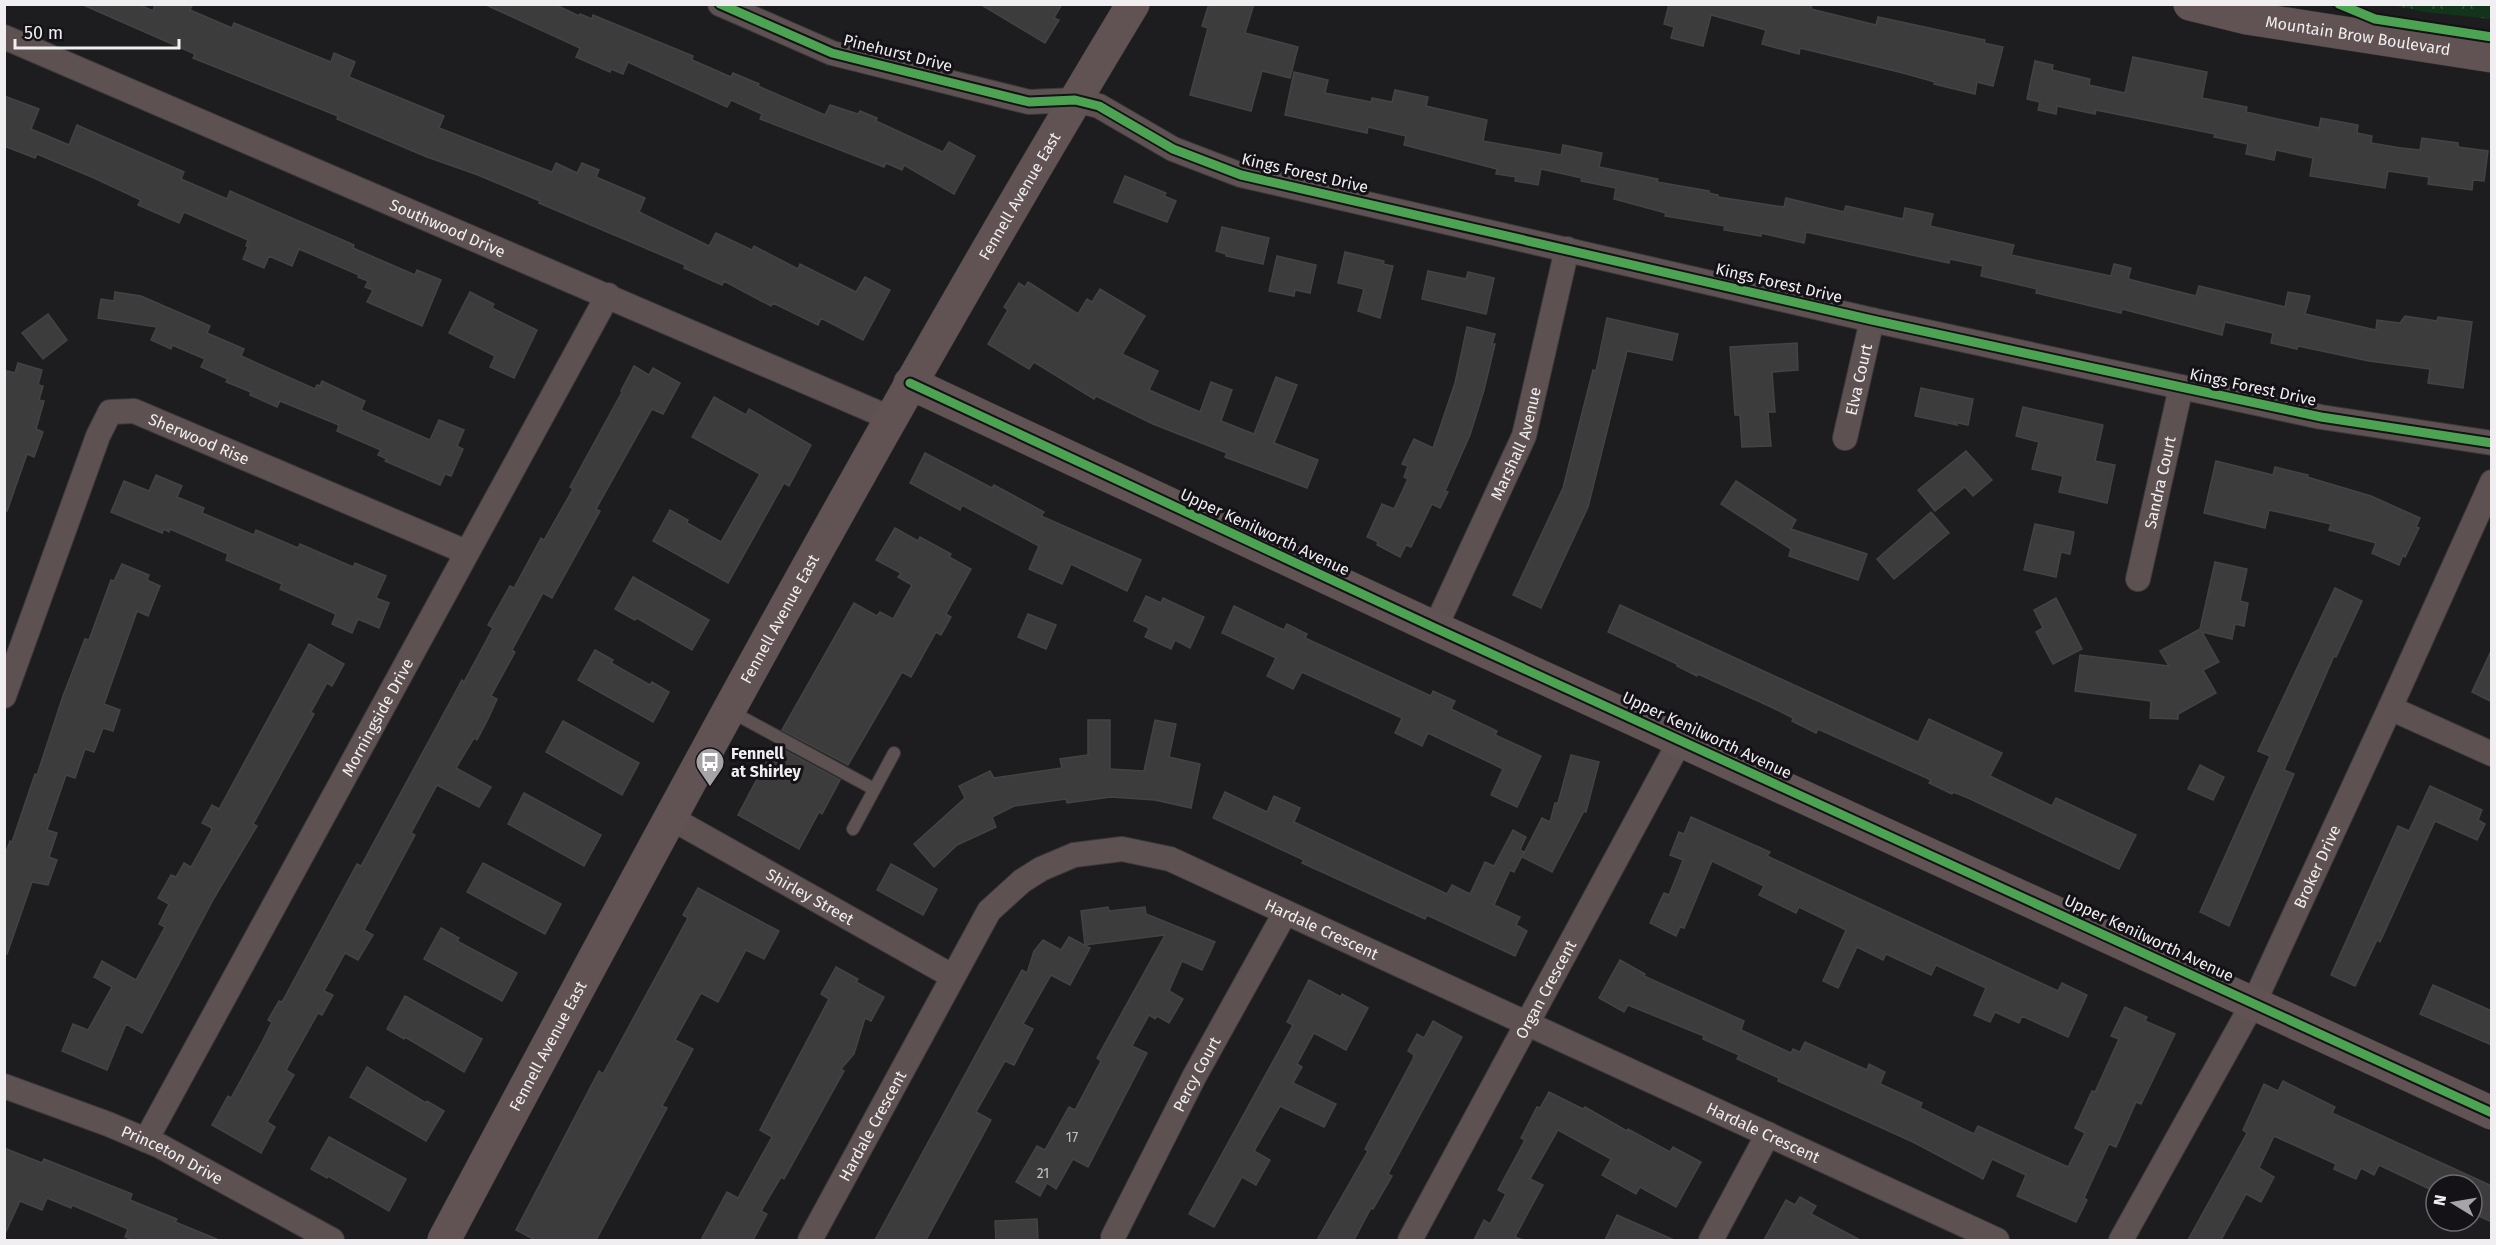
<svg xmlns="http://www.w3.org/2000/svg" width="2496" height="1245" viewBox="0 0 2496 1245" font-family="'Fira Sans',sans-serif">
<defs>
<pattern id="forest-crowns" width="20" height="18" patternUnits="userSpaceOnUse" patternTransform="scale(1.5)"><rect width="20" height="18" fill="#11341a"/><path d="M2 6a3 3 0 1 1 6 0M12 15a3 3 0 1 1 6 0" fill="none" stroke="#34523c"/></pattern>
</defs>
<rect width="100%" height="100%" fill="#1d1c1e"/>
<!-- forest -->
<path fill="url(#forest-crowns)" d="M2391,5H2491V19L2425,12Z"/>
<!-- building -->
<g fill="#3d3c3d" stroke="#444344" stroke-width="1.5">
<path d="M81,4H138L153,11L155,4H193L190,10L232,28L234,23L331,62L334,53L355,62L349,77L444,116L439,128L552,172L556,163L577,173L582,163L599,170L596,177L645,198L639,212L707,245L709,246L716,233L752,250L754,246L798,269L800,264L856,292L865,277L890,290L863,340L821,318L818,325L773,303L771,306L724,281L722,285L684,268L685,265L539,203L540,201L478,175L427,157L337,119L338,116L193,58L195,54Z"/>
<path d="M484,4H554L579,16L580,14L592,19L593,15L693,56L692,60L731,77L733,73L759,84L758,86L825,115L830,105L858,114L860,111L877,118L876,121L943,152L949,142L975,156L954,194L904,165L902,170L886,163L884,167L760,119L762,114L731,100L727,107L628,62L623,74L611,69L610,72L576,57L580,48Z"/>
<path d="M980,4H1062L1054,18L1059,20L1045,43Z"/>
<path d="M1209,4H1254L1245,33L1298,47L1290,78L1262,71L1251,111L1190,95L1208,28L1202,26Z"/>
<path d="M1669,4H1812L1811,9L1876,25L1878,17L1985,40L1984,43L2003,47L1993,86L1977,82L1975,94L1934,84L1935,82L1903,73L1800,48L1799,54L1762,44L1766,30L1711,15L1703,46L1671,38L1674,27L1664,24Z"/>
<path d="M2133,57L2207,72L2202,98L2247,107L2246,112L2319,128L2321,118L2358,125L2357,133L2372,136L2371,143L2401,148L2420,150L2422,138L2458,143V147L2488,151L2484,181L2473,180L2472,190L2428,184L2429,177L2388,171L2385,188L2310,176L2313,158L2276,150L2274,160L2246,154L2248,144L2214,137L2215,134L2096,110L2095,114L2057,106L2056,114L2038,110L2040,102L2027,99L2035,61L2053,65L2052,70L2090,79L2089,85L2125,93Z"/>
<path d="M1294,72L1328,80L1325,93L1371,102L1372,98L1392,102L1395,90L1428,97L1426,106L1487,120L1483,141L1561,155L1563,145L1602,153L1599,167L1658,179L1657,182L1709,191V193L1718,195V197L1784,207L1786,198L1844,212L1846,206L1903,219L1905,208L1933,214L1930,226L2014,245L2011,255L2111,276L2114,264L2131,268L2128,279L2196,296L2199,286L2285,307L2288,292L2310,296L2305,314L2376,330L2377,320L2400,323L2405,316L2437,321L2438,317L2472,322L2463,388L2428,383L2430,369L2369,361L2298,346L2297,349L2271,343L2273,333L2225,322L2222,335L2122,309L2121,313L2036,293L2037,289L1981,276L1983,266L1950,259L1949,263L1806,232L1804,243L1761,233V236L1724,230L1725,226L1665,216L1666,213L1614,199L1616,188L1581,181L1582,178L1541,169L1538,185L1515,181L1516,177L1496,174L1497,169L1404,145L1406,136L1368,127L1367,133L1285,115Z"/>
<path d="M4,96L39,109L31,129L69,145L77,125L184,172L181,179L227,199L230,191L354,245L353,248L415,275L417,270L441,280L422,326L367,302L373,290L365,287L368,281L358,277L359,275L299,249L292,266L269,256L264,268L243,259L248,247L246,246L248,240L184,212L179,223L138,205L141,200L94,178L37,154L35,158L4,146Z"/>
<path d="M1125,176L1166,193L1164,196L1176,201L1167,222L1114,202Z"/>
<path d="M1222,227L1269,238L1263,264L1226,256V254L1216,251Z"/>
<path d="M1345,252L1384,261L1383,264L1393,266L1380,318L1358,311L1364,289L1338,283Z"/>
<path d="M1277,256L1316,265L1310,293L1295,290L1294,296L1269,291Z"/>
<path d="M1428,271L1466,279L1468,272L1494,278L1486,314L1422,299Z"/>
<path d="M1028,282L1078,314L1087,299L1092,302L1100,289L1145,316L1122,354L1158,371L1149,390L1200,412L1211,382L1232,390L1221,421L1254,434L1276,377L1297,385L1274,443L1318,460L1307,488L1225,457L1227,453L1153,424L1096,396L1094,399L1034,362L1029,369L988,344L1008,310L1004,307L1019,283L1025,287Z"/>
<path d="M115,292L141,296L210,326L207,333L244,349L241,356L315,389L317,385L320,386L322,381L365,401L361,410L430,440L439,420L464,430L457,446L463,449L451,476L445,474L440,485L385,461L387,459L378,455L381,450L337,431L339,425L280,401L277,407L250,395L251,392L226,382L228,379L201,367L205,359L172,345L171,349L151,340L157,327L98,318L101,299L114,301Z"/>
<path d="M470,292L494,304L492,308L537,330L514,378L490,367L495,356L449,333Z"/>
<path d="M48,314L67,340L43,359L22,333Z"/>
<path d="M1607,318L1678,334L1672,360L1627,351L1588,507L1541,608L1513,595L1563,488L1593,370L1596,371Z"/>
<path d="M1467,327L1495,334L1492,344H1495L1484,390L1470,435L1445,491L1448,492L1440,508L1432,504L1411,547L1406,545L1400,557L1377,545L1378,542L1367,537L1382,504L1394,509L1408,479L1404,477L1408,466L1402,464L1414,439L1433,448L1455,383Z"/>
<path d="M1797,343L1798,370L1772,372L1775,412H1768L1771,446L1742,447L1740,415H1735L1730,347Z"/>
<path d="M18,363L42,370L38,385L43,386L39,400L44,401L36,429L43,432L34,457L27,454L7,511H4V380L7,371L15,373Z"/>
<path d="M634,366L649,375L653,368L680,383L663,414L652,409L596,509L600,511L552,598L543,593L512,650L515,652L491,696L497,699L488,719L477,740L474,738L456,768L491,787L479,807L437,785L411,833L415,835L364,930L373,935L358,960L345,953L324,991L333,995L322,1015L318,1013L286,1070L294,1075L267,1122L275,1127L261,1153L212,1125L228,1096L231,1098L262,1042L272,1022L268,1020L279,1001L282,1002L357,864L361,866L462,680L464,682L493,628L488,625L510,586L514,588L541,538L544,540L573,489L570,487L622,392L621,391Z"/>
<path d="M1921,388L1973,399L1968,425L1954,422L1957,425L1915,416Z"/>
<path d="M714,397L746,415L749,409L811,445L789,486L784,483L728,583L653,541L670,510L688,520L687,523L721,542L760,474L692,437Z"/>
<path d="M2023,407L2103,425L2095,461L2115,465L2107,503L2059,492L2063,476L2032,469L2039,442L2016,436Z"/>
<path d="M1966,451L1992,480L1973,496L1965,487L1935,511L1918,490Z"/>
<path d="M925,453L992,488L994,485L1044,512L1041,516L1141,560L1127,591L1071,564L1062,584L1029,569L1039,546L962,505L960,510L910,483Z"/>
<path d="M2216,461L2273,475L2275,467L2308,475L2307,477L2371,496L2420,518L2416,527L2419,528L2405,557L2403,555L2399,565L2372,553L2376,543L2329,530L2331,524L2269,510L2265,528L2204,513Z"/>
<path d="M156,475L182,486L177,497L204,508L202,513L254,535L256,530L298,548L300,544L353,567L355,563L386,576L376,598L389,603L379,628L358,619L352,633L332,624L336,614L280,589L282,584L226,560L228,554L170,529L169,532L164,529L162,533L111,512L124,481L149,491Z"/>
<path d="M1736,481L1796,520L1791,529L1867,554L1858,580L1789,556L1791,549L1721,504Z"/>
<path d="M1931,512L1949,533L1894,579L1877,559Z"/>
<path d="M2035,524L2074,532L2070,554L2061,552L2056,577L2024,570Z"/>
<path d="M895,528L918,541L920,537L951,554L949,557L971,569L946,614L951,617L941,635L936,632L911,677L902,672L848,765L782,730L854,603L877,616L880,612L893,619L912,585L898,577L901,573L876,560Z"/>
<path d="M2215,562L2247,569L2240,601L2248,603L2244,626L2235,624L2232,639L2202,632L2219,662L2203,670L2216,693L2178,714V719L2150,718L2151,701L2075,691L2080,655L2169,666L2160,651L2200,629Z"/>
<path d="M122,564L149,575L147,580L160,586L148,616L137,611L104,704L120,710L113,731L103,728L94,752L85,749L75,778L66,775L47,830L57,833L49,857L57,860L48,885L32,882L7,954L4,953V858L10,841L12,842L35,774L37,775L63,696L85,639L89,640L111,580L114,581Z"/>
<path d="M633,577L709,620L692,650L637,618L635,620L615,609Z"/>
<path d="M2335,588L2362,601L2336,657L2334,656L2284,770L2294,774L2229,926L2200,912L2270,756L2258,751Z"/>
<path d="M1146,596L1161,603L1163,598L1204,617L1190,648L1175,640L1171,649L1145,637L1149,628L1134,621Z"/>
<path d="M2056,598L2082,649L2053,664L2036,632L2043,628L2034,610Z"/>
<path d="M1620,605L1918,742L1929,719L2002,753L1990,776L2052,806L2056,798L2136,835L2119,869L1966,797L1953,792L1952,794L1929,783L1931,780L1818,729L1816,733L1792,721L1793,718L1769,706L1698,674L1697,676L1677,666V664L1608,632Z"/>
<path d="M1234,606L1284,630L1287,624L1307,634L1305,638L1431,696L1433,691L1455,701L1451,709L1497,731L1495,735L1541,756L1517,807L1491,795L1503,769L1489,762L1428,733L1422,746L1395,733L1402,718L1302,672L1293,689L1267,676L1276,658L1222,633Z"/>
<path d="M1028,614L1056,625L1046,649L1018,637Z"/>
<path d="M309,644L344,664L332,686L327,683L311,712L314,714L253,824L257,826L214,898L142,1033L126,1024L107,1070L62,1051L73,1024L88,1030L112,987L94,977L102,961L136,980L165,927L159,924L169,904L158,898L171,875L176,877L184,863L191,867L211,831L212,828L202,823L212,805L219,809Z"/>
<path d="M2492,649V702L2472,692Z"/>
<path d="M595,650L613,660L611,663L650,685L652,682L669,692L653,722L578,680Z"/>
<path d="M1088,720H1110V769L1144,771L1155,720L1176,724L1169,757L1200,764L1191,808L1155,800L1111,797L1067,803L1066,799L1014,806L992,817L996,827L957,845L934,867L914,844L965,798L959,786L990,771L994,778L1062,768L1060,759L1088,755Z"/>
<path d="M563,721L639,763L622,795L546,752Z"/>
<path d="M775,745L840,780L822,814L819,812L799,849L738,815Z"/>
<path d="M1571,755L1599,762L1586,812L1584,811L1552,872L1522,857L1542,818L1550,822L1555,803H1558Z"/>
<path d="M2200,765L2224,777L2213,800L2188,789Z"/>
<path d="M2430,786L2482,810L2478,820L2485,824L2477,840L2435,821L2380,942L2377,940L2355,986L2331,975L2398,826L2409,831Z"/>
<path d="M1225,792L1267,812L1274,796L1300,808L1294,822L1447,894L1452,885L1470,894L1485,862L1494,866L1513,830L1526,837L1520,850L1524,852L1514,872L1510,870L1494,905L1520,917L1516,925L1527,931L1515,956L1427,915L1425,919L1302,863L1304,860L1213,818Z"/>
<path d="M524,793L601,835L584,866L508,824Z"/>
<path d="M1691,817L1770,852L1767,856L2058,991L2062,983L2087,995L2068,1037L2022,1016L2019,1023L1995,1012L1990,1022L1974,1015L1986,988L1936,965L1931,975L1886,954L1883,960L1857,947L1838,988L1823,981L1846,930L1799,907L1796,913L1759,895L1764,886L1712,861L1684,928L1680,927L1676,936L1650,923L1664,893L1669,895L1683,860L1670,855L1679,832L1684,834Z"/>
<path d="M483,863L561,904L545,934L467,892Z"/>
<path d="M891,864L937,889L923,915L877,890Z"/>
<path d="M698,888L779,931L764,959L746,950L718,1002L701,993L675,1040L693,1049L662,1106L667,1108L596,1240H535L516,1230L599,1071L603,1074L688,918L683,915Z"/>
<path d="M1108,907L1109,911L1145,907L1146,914L1215,942L1202,970L1182,961L1169,991L1183,999L1169,1023L1157,1016L1155,1019L1149,1015L1132,1046L1147,1053L1088,1167L1073,1159L1056,1189L1047,1183L1040,1196L1016,1182L1037,1146L1045,1150L1069,1107L1075,1110L1101,1061L1097,1058L1165,935L1085,945L1081,911Z"/>
<path d="M441,928L459,938L457,941L517,973L502,1001L424,959Z"/>
<path d="M1069,937L1090,948L1070,985L1051,975L1023,1024L1033,1029L1014,1065L1005,1061L976,1112L991,1120L926,1240H875L1022,970L1027,973L1034,951L1043,940L1061,950Z"/>
<path d="M1620,960L1645,974L1644,976L1744,1021L1741,1030L1791,1053L1793,1049L1800,1052L1805,1042L1867,1070L1869,1064L1885,1072L1880,1084L1922,1103L1920,1108L1974,1134L1978,1126L2068,1167L2085,1133L2075,1128L2092,1091L2095,1092L2119,1039L2111,1036L2125,1007L2147,1017L2145,1021L2175,1034L2141,1104L2136,1102L2116,1147L2109,1144L2084,1198L2087,1200L2076,1222L2017,1196L2026,1175L1992,1159L1983,1179L1913,1142L1778,1081L1779,1078L1737,1059L1739,1055L1703,1039L1704,1036L1628,1005L1624,1012L1599,998Z"/>
<path d="M836,967L858,979L856,982L884,997L871,1021L865,1018L854,1054L841,1069L844,1071L784,1179L781,1177L761,1211L767,1214L753,1240H701L727,1192L738,1198L772,1137L760,1130L829,999L821,994Z"/>
<path d="M1309,980L1341,997L1342,994L1368,1008L1346,1050L1314,1033L1297,1064L1302,1067L1293,1083L1336,1104L1324,1127L1280,1106L1254,1151L1270,1160L1256,1185L1242,1177L1214,1227L1189,1214L1293,1025L1287,1022Z"/>
<path d="M2433,985L2492,1011V1045L2420,1014Z"/>
<path d="M405,996L482,1039L464,1072L405,1037L404,1039L387,1029Z"/>
<path d="M1433,1021L1462,1037L1388,1174L1392,1176L1373,1209L1371,1208L1354,1240H1317L1368,1151L1365,1149L1413,1059L1414,1055L1408,1051L1417,1034L1424,1038Z"/>
<path d="M367,1067L426,1103L427,1101L444,1111L426,1141L350,1097Z"/>
<path d="M2283,1081L2335,1107L2332,1113L2492,1186V1222L2472,1213V1185H2436V1192L2379,1165L2374,1175L2361,1168L2356,1179L2334,1169L2336,1164L2274,1136L2259,1168L2274,1177L2261,1202L2246,1194L2221,1240H2188L2247,1133L2243,1130L2264,1084L2278,1091Z"/>
<path d="M1549,1092L1583,1109L1585,1107L1627,1131L1628,1129L1670,1152L1673,1147L1701,1162L1676,1207L1640,1187L1636,1194L1602,1175L1611,1159L1558,1130L1530,1179L1543,1185L1515,1237L1523,1240H1474L1484,1220L1490,1224L1506,1194L1498,1190L1525,1140L1521,1138L1537,1107L1540,1108Z"/>
<path d="M329,1137L406,1179L389,1211L328,1176L327,1178L311,1169Z"/>
<path d="M4,1148L42,1163L44,1159L132,1194L130,1200L177,1219L175,1222L219,1240H134L125,1237L128,1229L72,1205L71,1208L47,1198L42,1210L20,1201L4,1236Z"/>
<path d="M1800,1197L1816,1206L1811,1214L1860,1240H1764L1786,1200L1795,1205Z"/>
<path d="M1617,1215L1674,1240H1605Z"/>
<path d="M1037,1219L1038,1240H996L995,1221Z"/>
</g>
<g fill="none" stroke-linecap="round" stroke-linejoin="round">
<!-- lane casing -->
<g stroke="#3b393c" stroke-width="14">
<g id="lane">
<path d="M730,711L874,789"/>
<path d="M853,829L894,753"/>
</g>
</g>
<!-- street casing -->
<g stroke="#3b393c" stroke-width="26">
<g id="street">
<path d="M720,4L832,53L1029,102L1075,100L1099,106L1173,149L1241,175L1872,320L2181,387L2321,417L2492,443"/>
<path id="s1" d="M4,37L890,418"/>
<path id="s2" d="M1845,438L1872,320"/>
<path id="s3" d="M2138,579L2181,387"/>
<path id="s4" d="M1435,628L1524,436L1567,249"/>
<path id="s5" d="M4,696L98,436L110,412L134,411L466,552"/>
<path d="M2390,708L2492,754"/>
<path id="s6" d="M669,817L952,976"/>
<path id="s7" d="M4,1086L108,1124L160,1146L332,1240"/>
<path id="s8" d="M146,1140L608,295"/>
<path id="s9" d="M1113,1237L1194,1077L1285,913"/>
<path id="s10" d="M810,1240L989,911L1022,881L1041,869L1074,855L1122,849L1170,859L1997,1240"/>
<path id="s11" d="M1410,1240L1681,739"/>
<path d="M1711,1240L1768,1134"/>
<path id="s12" d="M2121,1240L2257,996L2390,708L2492,482"/>
</g>
</g>
<!-- secondary casing -->
<g stroke="#3b393c" stroke-width="34">
<g id="secondary">
<path id="s13" d="M2190,4L2247,18L2492,56"/>
<path d="M910,383L1435,628L2492,1113"/>
<path id="s14" d="M444,1240C665,824 889,408 1133,4"/>
</g>
</g>
<!-- lane -->
<use href="#lane" stroke="#5e5151" stroke-width="12"/>
<!-- street -->
<use href="#street" stroke="#5e5151" stroke-width="24"/>
<!-- secondary -->
<use href="#secondary" stroke="#615354" stroke-width="33"/>
<!-- cycleway casing -->
<g stroke="#141216" stroke-width="13">
<g id="cycleway">
<path d="M720,4L832,53L1029,102L1075,100L1099,106L1173,149L1241,175L1872,320L2181,387L2321,417L2492,443"/>
<path d="M2339,4L2375,19L2492,37"/>
<path d="M910,383L1435,628L2492,1113"/>
</g>
</g>
<!-- cycleway -->
<use href="#cycleway" stroke="#4ca352" stroke-width="9"/>
</g>
<!-- icons -->
<defs>
<g id="bus-pin" transform="scale(1.5)"><path d="M0 17L-7.5 6A9.5 9.5 0 1 1 7.5 6Z" fill="#a6a4a7" stroke="#141216"/><path d="M-5-6H5V4H4V6H2V4H-2V6H-4V4H-5ZM-3.5-4V0h7V-4ZM-3.5 1.2v1.5H-2V1.2ZM2 1.2v1.5H3.5V1.2Z" fill="#fff"/></g>
</defs>
<g fill-rule="evenodd">
<use href="#bus-pin" x="710" y="762"/>
</g>
<g text-anchor="middle" dominant-baseline="central" stroke-width="6" stroke-linejoin="round" paint-order="stroke">
<!-- number labels -->
<g font-size="14" fill="#c3c2c4">
<text x="1072" y="1137">17</text>
<text x="1043" y="1173">21</text>
</g>
<!-- street labels -->
<g font-size="16" fill="#f0eef1" stroke="#141216">
<text stroke="none"><textPath href="#s13" startOffset="171">Mountain Brow Boulevard</textPath></text>
<text transform="translate(898 53) rotate(14)">Pinehurst Drive</text>
<text transform="translate(1305 173) rotate(13)">Kings Forest Drive</text>
<text stroke="none"><textPath href="#s14" startOffset="1192">Fennell Avenue East</textPath></text>
<text stroke="none"><textPath href="#s1" startOffset="483">Southwood Drive</textPath></text>
<text transform="translate(1779 283) rotate(13)">Kings Forest Drive</text>
<text stroke="none"><textPath href="#s2" startOffset="60">Elva Court</textPath></text>
<text transform="translate(2253 387) rotate(12)">Kings Forest Drive</text>
<text stroke="none"><textPath href="#s5" startOffset="398">Sherwood Rise</textPath></text>
<text stroke="none"><textPath href="#s4" startOffset="202">Marshall Avenue</textPath></text>
<text stroke="none"><textPath href="#s3" startOffset="99">Sandra Court</textPath></text>
<text transform="translate(1265 532) rotate(25)">Upper Kenilworth Avenue</text>
<text stroke="none"><textPath href="#s14" startOffset="706">Fennell Avenue East</textPath></text>
<text stroke="none"><textPath href="#s8" startOffset="482">Morningside Drive</textPath></text>
<text transform="translate(1707 735) rotate(25)">Upper Kenilworth Avenue</text>
<text stroke="none"><textPath href="#s12" startOffset="422">Broker Drive</textPath></text>
<text stroke="none"><textPath href="#s6" startOffset="162">Shirley Street</textPath></text>
<text stroke="none"><textPath href="#s10" startOffset="742">Hardale Crescent</textPath></text>
<text transform="translate(2149 938) rotate(25)">Upper Kenilworth Avenue</text>
<text stroke="none"><textPath href="#s11" startOffset="285">Organ Crescent</textPath></text>
<text stroke="none"><textPath href="#s14" startOffset="220">Fennell Avenue East</textPath></text>
<text stroke="none"><textPath href="#s9" startOffset="183">Percy Court</textPath></text>
<text stroke="none"><textPath href="#s10" startOffset="130">Hardale Crescent</textPath></text>
<text stroke="none"><textPath href="#s10" startOffset="1228">Hardale Crescent</textPath></text>
<text stroke="none"><textPath href="#s7" startOffset="182">Princeton Drive</textPath></text>
</g>
<!-- poi labels -->
<g font-size="16" font-weight="bold" fill="#f0eef1" stroke="#141216" text-anchor="start">
<text x="731" y="753">Fennell<tspan x="731" dy="18">at Shirley</tspan></text>
</g>
</g>
<!-- border -->
<rect width="2496" height="1245" fill="none" stroke="#f0eef1" stroke-width="12"/>
<!-- north arrow -->
<g transform="translate(2454 1203) rotate(281)"><circle r="28" fill="#141216" stroke="#6c6a6e" stroke-width="1.5"/>
<path d="M0-4.5L10 22L0 15L-10 22Z" fill="#a6a4a7"/>
<text y="-9" font-size="16" font-weight="bold" text-anchor="middle" fill="#f0eef1">N</text>
</g>
<!-- scale -->
<path d="M15 39v9h164v-9" fill="none" stroke="#f0eef1" stroke-width="3"/>
<text x="24" y="39" font-size="18" fill="#f0eef1" stroke="#141216" stroke-width="4.5" paint-order="stroke">50 m</text>
</svg>
